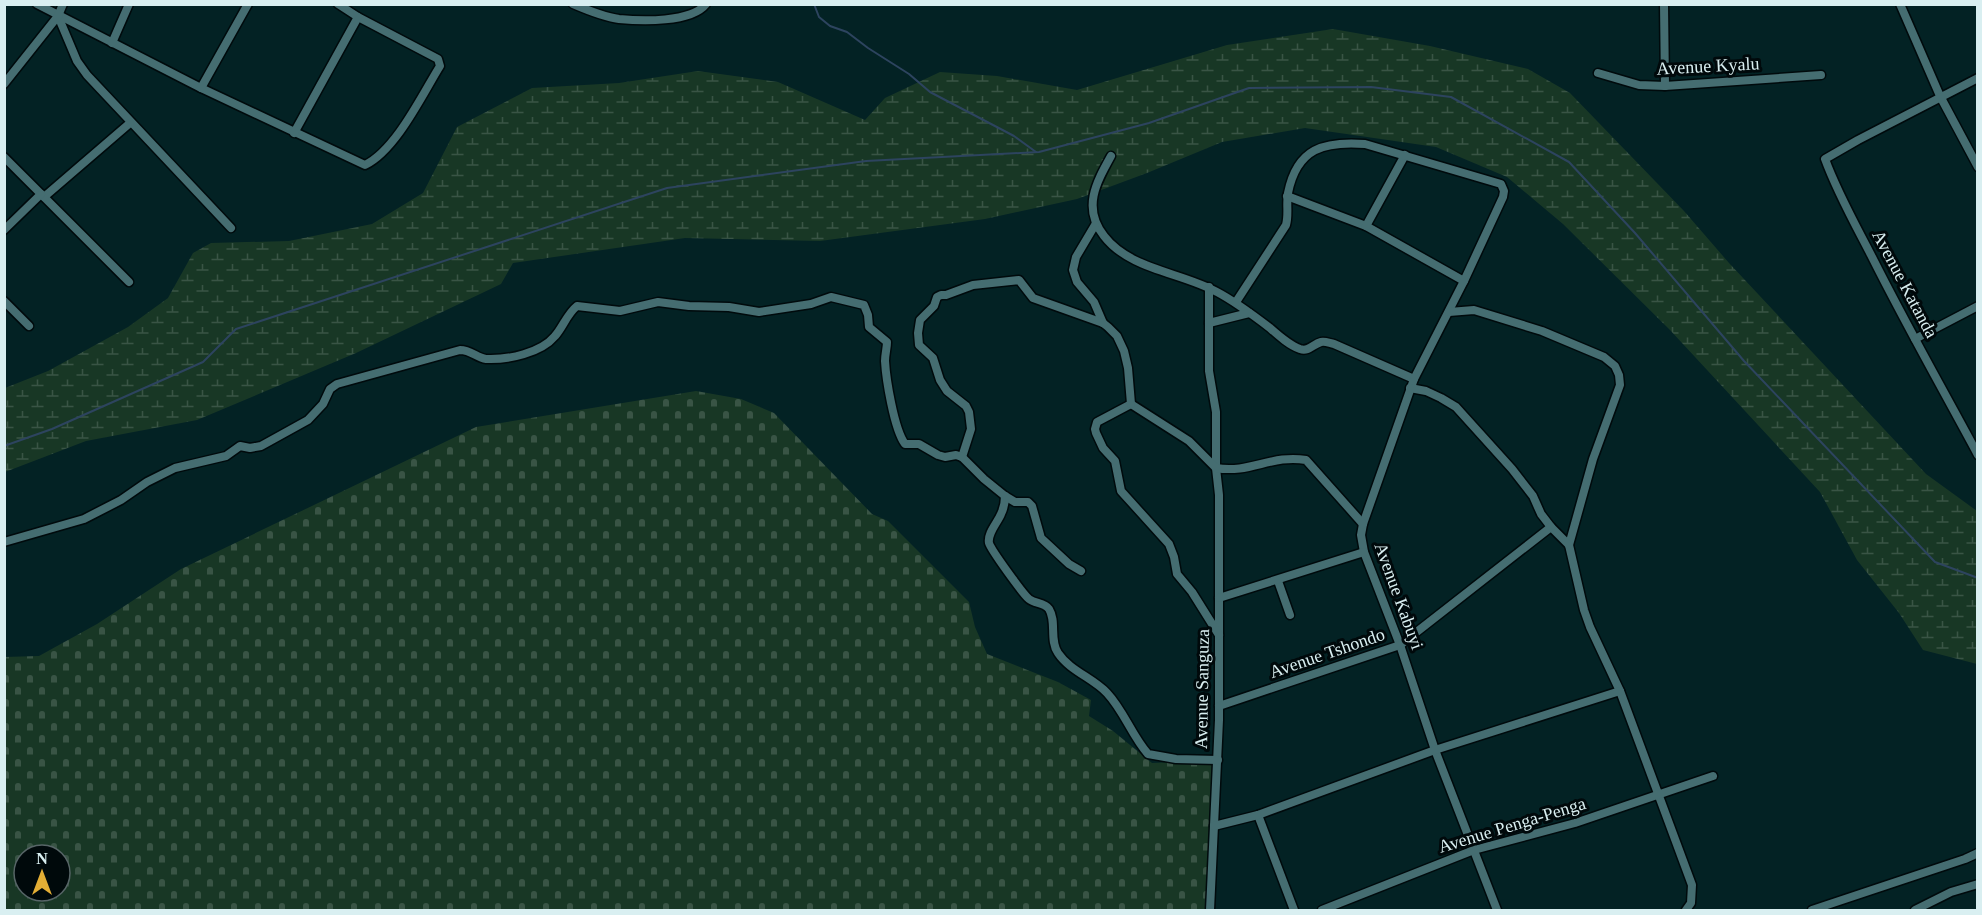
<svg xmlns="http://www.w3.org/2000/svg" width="1982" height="915" viewBox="0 0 1982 915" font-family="Georgia,serif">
<defs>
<pattern id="wetland-marsh" width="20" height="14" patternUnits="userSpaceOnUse" patternTransform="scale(1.5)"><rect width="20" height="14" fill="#183725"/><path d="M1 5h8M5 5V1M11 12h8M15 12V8" fill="none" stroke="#395445"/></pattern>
<pattern id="cemetery-stones" width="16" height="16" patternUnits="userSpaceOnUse" patternTransform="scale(1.5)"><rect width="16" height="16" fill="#183725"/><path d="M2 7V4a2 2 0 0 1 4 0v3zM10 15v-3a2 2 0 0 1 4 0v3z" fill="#395445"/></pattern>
</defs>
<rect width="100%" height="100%" fill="#032224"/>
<!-- wetland -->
<path fill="url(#wetland-marsh)" d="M1333,29L1430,46L1528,69L1570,93L1684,211L1729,263L1926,474L1977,511V664L1923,650L1899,613L1857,560L1820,492L1670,330L1563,224L1507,177L1436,147L1305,128L1222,142L1147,173L1077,199L985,219L820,241L685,238L513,263L501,284L356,353L197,420L86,441L5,472V388L48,371L128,327L168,298L193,253L211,243L289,241L372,224L423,193L457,127L532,88L619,83L698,71L778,82L865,120L885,98L940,72L997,76L1077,90L1227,45Z"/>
<!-- cemetery -->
<path fill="url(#cemetery-stones)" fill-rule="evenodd" d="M696,391L741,399L774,413L872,514L888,521L969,602L975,627L987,654L1058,682L1091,700L1089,716L1113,731L1152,763L1218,760L1210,910H5L4,657L39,656L97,624L181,569L476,427ZM24,855H60V891H24Z"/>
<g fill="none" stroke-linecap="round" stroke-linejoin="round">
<!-- stream -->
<g stroke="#2d445f" stroke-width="2">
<path d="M814,4L819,17L830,26L847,32L868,48L909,74L930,92L1014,136L1036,152"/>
<path d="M4,446L52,429L203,362L236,329L667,188L866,161L1039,152L1149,123L1249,88L1371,87L1451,97L1569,162L1635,233L1744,361L1935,562L1978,578"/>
</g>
<!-- minor casing -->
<g stroke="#000a0c" stroke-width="11">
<g id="minor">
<path d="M37,4L201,88L365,165C396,150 422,95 440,66L438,59L358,17"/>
<path d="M573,4C587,10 604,17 619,19C641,21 691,23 706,4"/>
<path d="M1664,4L1665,86"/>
<path d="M1900,4L1940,96L1978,167"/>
<path d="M58,16L77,61L87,75L231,228"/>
<path d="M112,43L129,4"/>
<path d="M1598,73L1639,85L1665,86L1821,75"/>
<path d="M1978,78L1858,140L1825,159C1837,192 1855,224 1871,255C1905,323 1942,388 1978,455"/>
<path d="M4,84L58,16L63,4"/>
<path d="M201,88L248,4"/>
<path d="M294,133L358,17L338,4"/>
<path d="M1111,156C1096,183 1082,208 1104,236C1130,270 1181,272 1217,292C1236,302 1253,315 1270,328C1279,336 1289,345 1300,349C1309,352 1313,344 1321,342C1325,341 1329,343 1334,344L1414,379"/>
<path d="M4,157L129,282"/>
<path d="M1287,196L1366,226L1464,281"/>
<path d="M44,197L130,123"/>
<path d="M1095,225L1076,257L1073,270L1077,282L1094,302L1103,323"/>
<path d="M1366,226L1405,155"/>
<path d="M4,230L41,194"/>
<path d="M1209,287V371L1216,412V468L1219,495V720L1210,910"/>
<path d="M4,301L29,326"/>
<path d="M1236,302L1286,225C1289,214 1286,204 1288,193C1297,148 1324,141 1365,144L1501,184L1504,191L1503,197L1464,281L1414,379L1363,524L1361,535L1364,552L1400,645L1435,750L1497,910"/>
<path d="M1449,312L1474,310L1542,331L1604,357L1615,366L1619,375L1620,385L1593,459L1569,545"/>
<path d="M1209,323L1249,313"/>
<path d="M1915,339L1978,306"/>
<path d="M1410,388L1426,391L1441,398L1456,407L1512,469L1533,496L1541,514L1551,527L1569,545L1584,610L1590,627L1620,691L1692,885L1691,903L1686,910"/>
<path d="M1131,404L1097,422L1095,429L1096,433L1103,448L1115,461L1121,491L1169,544L1174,557L1177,574L1192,592L1219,635"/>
<path d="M1131,404L1189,441L1216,468C1250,474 1272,454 1306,460L1363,524"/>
<path d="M962,457L971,429L969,412L966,406L947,391L940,380L933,358L919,345L918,333L920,320L934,306L937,297L941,295H946L973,285L1019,280L1033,298L1103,323L1108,327L1117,336L1124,351L1128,368L1131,404"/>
<path d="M1005,496C1005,502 1004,508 1001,514C998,522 987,533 989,543C991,550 1023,594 1029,599C1035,604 1044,602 1049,609C1057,622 1049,640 1058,653C1070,671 1093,678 1107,693C1124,711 1132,736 1148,754L1176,759L1218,760"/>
<path d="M4,542L84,519L121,500L147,482L175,468L226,456L240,446L250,448L261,446L308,420L323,404L330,389L337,384L460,350C471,350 477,358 486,359C508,360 541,353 555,336C563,327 567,314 577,306L620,311L658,302L689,306L729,307L759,312L811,304L831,297L864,305L868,315L869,327L887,342C887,348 885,354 885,361C886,379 894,429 905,444H919L938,455L945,457L956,455L962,457L984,479L1005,496L1015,502H1028L1032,506L1041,538L1069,564L1081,571"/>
<path d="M1278,581L1290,615"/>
<path d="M1219,598L1364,552"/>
<path d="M1219,706L1400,645L1551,527"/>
<path d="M1258,815L1294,910"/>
<path d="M1214,826L1258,815L1435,750L1620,691"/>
<path d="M1322,910L1474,850L1575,823L1713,776"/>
<path d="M1812,910L1965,859L1978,853"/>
<path d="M1915,910L1951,892L1978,884"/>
</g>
</g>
<!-- minor -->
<use href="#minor" stroke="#456d71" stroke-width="8"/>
</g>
<g text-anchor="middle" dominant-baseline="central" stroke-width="6" stroke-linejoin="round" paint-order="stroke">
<!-- street labels -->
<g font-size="18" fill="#d9eff1" stroke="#00090b">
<text transform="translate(1708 66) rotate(-3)">Avenue Kyalu</text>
<text transform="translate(1905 284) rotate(62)">Avenue Katanda</text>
<text transform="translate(1399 596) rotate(70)">Avenue Kabuyi</text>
<text transform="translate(1327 653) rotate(-19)">Avenue Tshondo</text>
<text transform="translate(1202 689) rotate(-89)">Avenue Sanguza</text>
<text transform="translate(1512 825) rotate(-17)">Avenue Penga-Penga</text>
</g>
</g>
<!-- border -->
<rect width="1982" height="915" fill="none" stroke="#d9eff1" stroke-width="12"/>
<!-- north arrow -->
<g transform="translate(42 873)"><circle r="28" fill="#00090b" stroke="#576567" stroke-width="1.5"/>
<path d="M0-4.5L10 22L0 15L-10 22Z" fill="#e3ae35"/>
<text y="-9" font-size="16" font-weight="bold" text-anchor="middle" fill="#d9eff1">N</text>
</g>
</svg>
